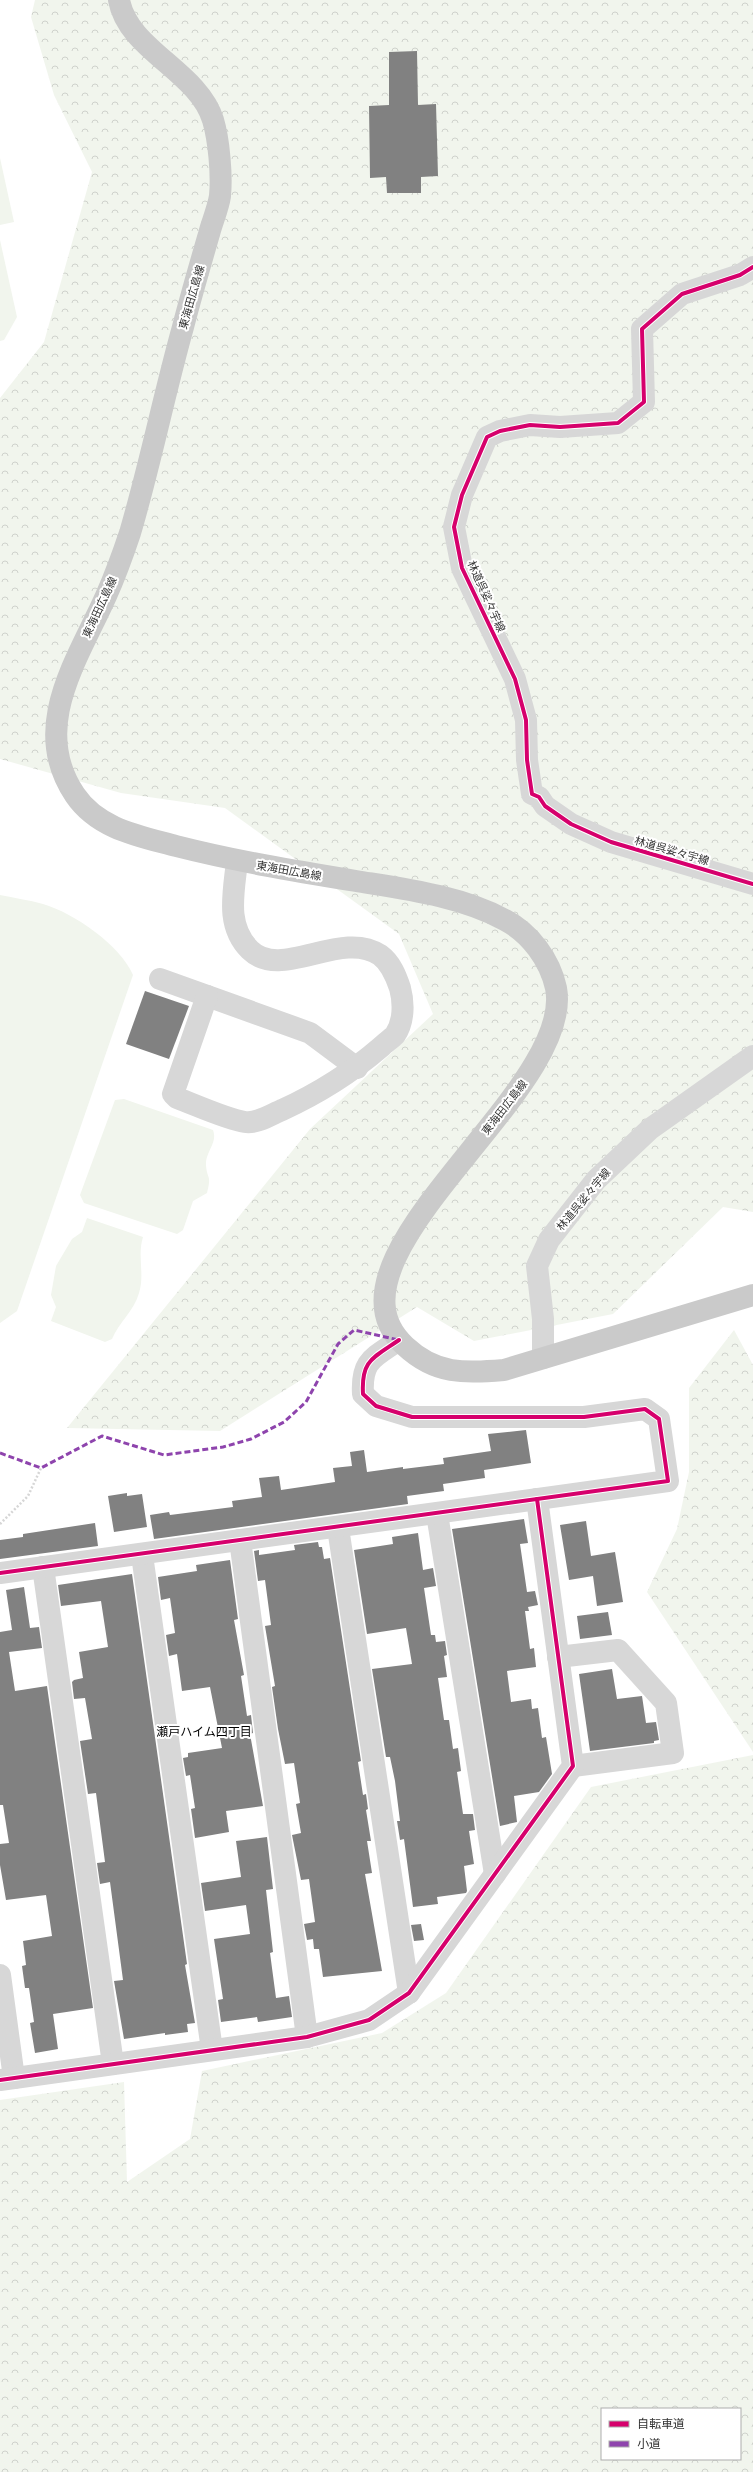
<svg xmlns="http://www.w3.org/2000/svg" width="753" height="2472" viewBox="0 0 753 2472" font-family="Lato,'Noto Sans JP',sans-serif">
<defs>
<pattern id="forest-crowns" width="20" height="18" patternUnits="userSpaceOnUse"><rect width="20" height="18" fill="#f1f5ed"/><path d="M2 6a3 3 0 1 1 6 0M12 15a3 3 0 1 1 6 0" fill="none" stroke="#cfd2cc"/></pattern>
</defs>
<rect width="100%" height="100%" fill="#fff"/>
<!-- grass -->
<g fill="#f1f5ed">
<path d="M0,158L14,222L0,225Z"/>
<path d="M0,240L17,317L4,340L0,341Z"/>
<path d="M0,895C14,898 29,900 43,904C74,913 120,945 133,975L17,1311L0,1323Z"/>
<path d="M124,1099L213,1130C218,1143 205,1152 206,1165C207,1180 212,1174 207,1193L193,1201L183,1230L177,1234L84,1203L80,1195L115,1100Z"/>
<path d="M87,1218L143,1237C137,1256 145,1274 139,1293C134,1311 119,1322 112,1339L105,1342L51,1321L56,1307L51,1295L56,1266L72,1239L82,1232Z"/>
</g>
<!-- forest -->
<g fill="url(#forest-crowns)" fill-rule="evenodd">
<path d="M35,0H753V1212L723,1207L613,1314L474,1341L417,1307L220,1431L67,1428L310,1129L433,1014L399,934L225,808L121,793L0,759V398L44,342L92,172L54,95L31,17Z"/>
<path d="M734,1330L753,1365V1752L647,1592L677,1529L689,1472V1388Z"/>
<path d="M753,1755V2472H0V2100L124,2082L127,2182L190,2139L202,2071L382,2033L446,1993L591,1787ZM602,2409H740V2459H602Z"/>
</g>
<!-- building -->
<g fill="#818181">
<path d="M417,51L418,105L436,104L438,176L421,177V193H387L386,177L370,178L369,106L389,105V52Z"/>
<path d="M145,991L189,1006L169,1059L126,1044Z"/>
<path d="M526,1430L531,1463L484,1470L485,1478L443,1484L444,1491L407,1496L408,1504L154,1539L150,1515L169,1512L170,1515L233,1507L232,1501L262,1497L259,1478L279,1476L281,1490L335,1482L333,1468L352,1466L350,1452L364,1450L367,1472L403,1467V1469L444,1464L443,1458L491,1451L488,1434Z"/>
<path d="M127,1493V1496L142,1494L147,1527L114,1532L108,1496Z"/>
<path d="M524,1519L528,1543L520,1544L527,1592L535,1591L538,1605L528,1607L529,1611H525L530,1649L534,1648L536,1667L507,1671L511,1702L531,1699L532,1709L538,1708L542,1738L546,1737L552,1774L539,1792L514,1796L517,1822L500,1826L452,1529Z"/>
<path d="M586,1521L591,1556L615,1552L623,1602L597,1606L593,1576L569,1580L560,1525Z"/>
<path d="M95,1523L98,1546L0,1559V1540L23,1537V1534Z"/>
<path d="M418,1533L423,1570L433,1568L436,1586L424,1588L431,1635H435L436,1642L445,1641L447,1655L444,1656L447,1677L438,1678L444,1720H449L453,1749L458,1748L461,1771L457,1772L463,1814H473L475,1830L469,1831L474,1864L464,1866L467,1891L466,1893L437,1897L438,1904L413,1907L404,1839L400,1840L397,1821H400L395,1781L390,1757H386L372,1669L412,1664L406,1628L367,1634L354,1550L393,1544L392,1537Z"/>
<path d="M318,1542L319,1547H322L324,1559L330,1558L361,1761L358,1762L363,1795L366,1794L368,1809L366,1810L371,1841H367L372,1873L365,1874L382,1971L323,1977L319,1949H314L313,1939L307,1940L304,1924L315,1922L309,1879L301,1880L292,1835L301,1833L296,1804L300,1803L294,1763L285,1764L278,1729L272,1687L275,1686L265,1626L271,1625L265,1580L258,1581L254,1551L259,1550V1555L295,1550L294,1545Z"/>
<path d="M230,1560L238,1619L234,1620L244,1675L241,1676L247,1716L251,1715L253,1733L250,1734L263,1806L226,1811L229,1832L195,1838L191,1809L195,1808L190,1775L186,1776L183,1758L188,1757V1753L222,1748L210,1687L182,1691L177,1654L169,1656L166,1635L175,1633L170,1598L161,1600L158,1577L197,1571L196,1565Z"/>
<path d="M132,1574L187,1964L185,1965L195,2023L187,2024L188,2032L165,2035V2033L124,2039L114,1981L123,1980L110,1882L100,1884L97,1863L105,1862L96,1793L88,1794L80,1741L92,1739L85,1698L74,1699L72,1682L74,1680L83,1678L79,1652L108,1647L101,1601L61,1606L58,1585Z"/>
<path d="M24,1587L30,1628L39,1627L42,1648L9,1652L15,1691L47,1686L93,2008L53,2014L58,2049L35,2053L30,2023L34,2022L29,1988H25L22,1966L26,1965L23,1941L52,1936L46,1895L6,1900L0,1865V1844L9,1843L3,1805H0V1632L12,1630L6,1590Z"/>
<path d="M608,1612L612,1635L580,1639L577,1616Z"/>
<path d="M612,1669L617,1699L642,1696L646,1723L656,1722L659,1740L654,1741V1743L590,1751L579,1674Z"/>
<path d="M267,1837L273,1889L266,1890L273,1952L270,1953L276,1998L289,1996L292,2017L258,2022L257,2017L221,2022L218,2000L223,1999L214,1939L250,1934L246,1905L205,1911L201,1883L241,1877L236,1841Z"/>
<path d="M421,1924L424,1940L414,1941L411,1925Z"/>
</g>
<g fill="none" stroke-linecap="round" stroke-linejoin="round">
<!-- path -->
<path stroke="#d6d6d6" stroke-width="2.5" stroke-dasharray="2 2" stroke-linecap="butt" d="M0,1524L28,1496L41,1468"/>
<!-- minor -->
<g stroke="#d7d7d7" stroke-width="22">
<path d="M753,267L740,275L682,294L642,329L644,402L618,423L560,427L530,425L500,431L487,437L462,495L454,527L462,568L515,679L526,720L527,760L532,794L539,797L545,806L571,824L611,842L753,884"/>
<path d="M160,979L310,1033L357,1068"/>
<path d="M207,996L173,1094L177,1098C196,1105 226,1119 245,1122C257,1124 272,1114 282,1110C317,1094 352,1072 381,1047C385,1043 391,1039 395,1035C404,1022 404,1003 400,988C396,976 391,963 380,955C341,929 281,981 250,950C225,925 234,892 237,861"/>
<path d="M543,1358V1319L537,1266L549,1240L596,1180L650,1129L753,1056"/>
<path d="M437,1514L495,1874"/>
<path d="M338,1528L409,1993"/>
<path d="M240,1540L307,2037"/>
<path d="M142,1555L212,2050"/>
<path d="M43,1567L113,2064"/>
<path d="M0,1573L668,1481L659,1419L645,1409L584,1417H412L376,1406L363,1394C361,1360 373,1358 399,1340"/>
<path d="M558,1657L618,1650L666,1703L673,1753L573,1766"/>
<path d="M0,1975L14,2078"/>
<path d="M0,2080L307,2037L369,2020L409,1993L573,1766L537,1499"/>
</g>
<!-- major -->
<path stroke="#cacaca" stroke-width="22" d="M119,0C128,50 198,71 213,120C219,140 222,175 220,196C218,209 212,222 209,234C200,265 191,296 183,327C164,395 150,465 130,533C123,554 115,576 106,596C78,659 29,727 75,795C98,829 139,836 176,846C235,861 295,871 356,881C405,889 461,896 505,920C530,933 550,960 556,988C576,1092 310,1258 405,1346C436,1375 464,1373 504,1370L753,1295"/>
<!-- quiet -->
<path stroke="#8e44ad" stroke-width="3" stroke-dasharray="6 3" stroke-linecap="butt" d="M0,1453L41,1468L102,1436L164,1455L223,1447L251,1439L284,1422L306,1402L338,1344L354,1330L399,1340"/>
<!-- cycleway casing -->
<g stroke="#fff" stroke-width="6">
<g id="cycleway">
<path d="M753,267L740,275L682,294L642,329L644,402L618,423L560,427L530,425L500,431L487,437L462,495L454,527L462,568L515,679L526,720L527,760L532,794L539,797L545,806L571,824L611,842L753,884"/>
<path d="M0,1573L668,1481L659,1419L645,1409L584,1417H412L376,1406L363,1394C361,1360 373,1358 399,1340"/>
<path d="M0,2080L307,2037L369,2020L409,1993L573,1766L537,1499"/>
</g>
</g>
<!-- cycleway -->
<use href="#cycleway" stroke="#d6006c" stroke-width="4"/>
</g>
<g text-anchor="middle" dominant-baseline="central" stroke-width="4" stroke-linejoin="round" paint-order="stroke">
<!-- street labels -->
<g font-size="11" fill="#333" stroke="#fff">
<text transform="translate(191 297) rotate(-74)">東海田広島線</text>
<text transform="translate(487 596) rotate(66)">林道呉娑々宇線</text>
<text transform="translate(99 607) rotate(-65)">東海田広島線</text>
<text transform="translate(672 850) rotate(16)">林道呉娑々宇線</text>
<text transform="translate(289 870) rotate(10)">東海田広島線</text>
<text transform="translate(504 1107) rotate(-52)">東海田広島線</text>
<text transform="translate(583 1199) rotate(-50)">林道呉娑々宇線</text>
</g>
<!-- neighbourhood labels -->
<g font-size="12" fill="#000" stroke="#fff">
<text x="204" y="1731">瀬戸ハイム四丁目</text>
</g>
</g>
<!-- legend -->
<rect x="601" y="2408" width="140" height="52" fill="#ffffff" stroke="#adadad"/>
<rect x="609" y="2421" width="20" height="6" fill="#d6006c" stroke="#adadad"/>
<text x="637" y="2428" font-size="12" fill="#333333">自転車道</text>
<rect x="609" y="2441" width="20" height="6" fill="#8e44ad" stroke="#adadad"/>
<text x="637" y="2448" font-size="12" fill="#333333">小道</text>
</svg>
